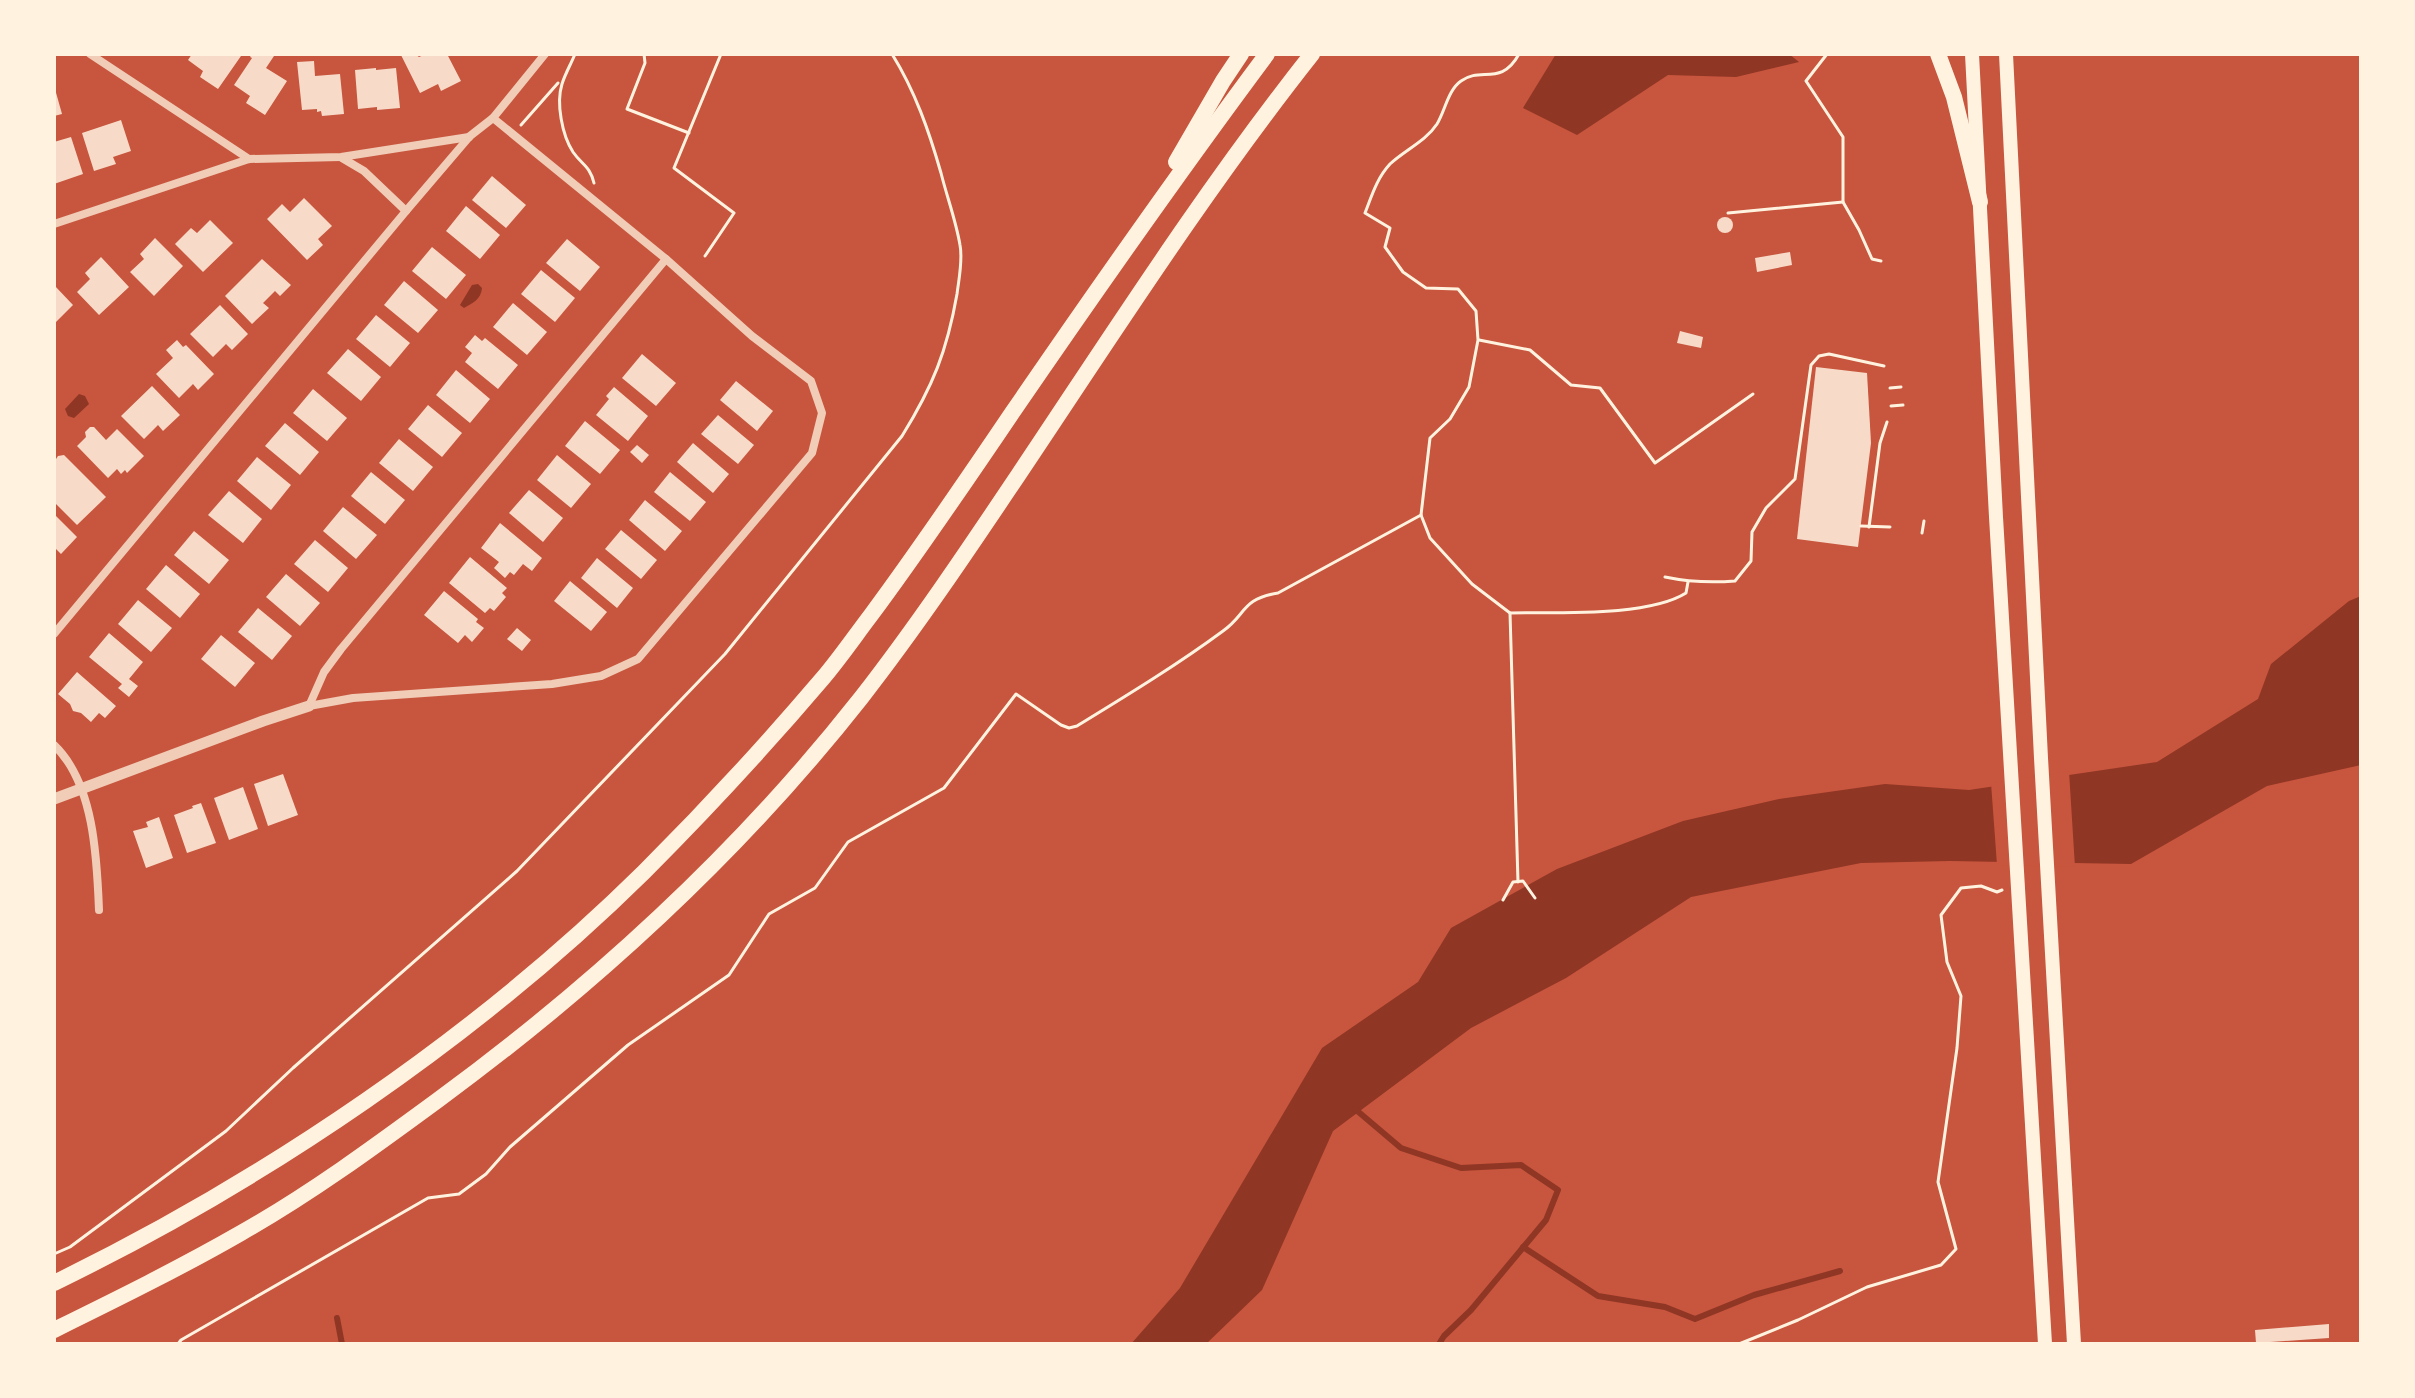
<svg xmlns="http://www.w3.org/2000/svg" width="2415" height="1398" viewBox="0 0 2415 1398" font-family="Signika,sans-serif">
<rect width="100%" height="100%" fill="#c8553d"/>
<!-- water -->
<g fill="#8f3625">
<path d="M1556,54H1789L1799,62L1736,77L1668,75L1577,135L1523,108Z"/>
<path d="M478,284L482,288C481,300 472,303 464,308L460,305L472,285Z"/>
<path d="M79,394L85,396L89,404L74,418L68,416L65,409Z"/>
<path d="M2361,596V765L2267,786L2131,864L1950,861L1861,863L1691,897L1566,978L1471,1028L1333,1131L1262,1290L1206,1344H1131L1180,1288L1322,1048L1418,982L1451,928L1557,869L1683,821L1779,799L1885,784L1969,790L2157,762L2258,699L2271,664L2349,601Z"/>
</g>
<!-- pier -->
<path fill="#c8553d" d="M2069,771L2075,867L1997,865L1991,783Z"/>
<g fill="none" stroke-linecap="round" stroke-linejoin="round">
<!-- stream -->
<g stroke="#8f3625" stroke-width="6">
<path d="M1355,1109L1401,1148L1461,1168L1521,1165L1558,1190L1546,1220L1471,1310L1444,1336L1439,1344"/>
<path d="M1523,1247L1598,1296L1665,1307L1695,1319L1754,1295L1840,1271"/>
<path d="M337,1318L342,1344"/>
</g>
</g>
<!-- building -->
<g fill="#f7dbc8">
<path d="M192,54H238L241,56L218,89L200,77L203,71L188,60Z"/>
<path d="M252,54L274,56L266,68L287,81L265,115L246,103L250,96L234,85L252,58L250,57Z"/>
<path d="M415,54L419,57L426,54H447L461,81L441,91L438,84L420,93L401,55Z"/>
<path d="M314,61L315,76L340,74L344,114L322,116L321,111L317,112V109L302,110L297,62Z"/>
<path d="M376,68V70L396,68L400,108L377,110V107L358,109L355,70Z"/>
<path d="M55,89L62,114L54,116V90Z"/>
<path d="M121,120L131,151L113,157L116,164L94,171L82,133Z"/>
<path d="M71,137L83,174L54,184V142Z"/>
<path d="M492,176L526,205L506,228L472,200Z"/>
<path d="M304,198L332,226L318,239L323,245L307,260L267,219L282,204L290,212Z"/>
<path d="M466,206L500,235L480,259L446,231Z"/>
<circle cx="1725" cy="225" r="8"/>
<path d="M210,220L233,243L203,272L175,244L191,228L197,233Z"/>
<path d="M155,238L183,266L154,296L130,272L144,259L140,254Z"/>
<path d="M567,239L600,267L580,291L546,263Z"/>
<path d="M432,247L466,275L446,299L412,271Z"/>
<path d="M1790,252L1792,265L1757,272L1755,258Z"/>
<path d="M101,257L129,287L99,315L77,292L90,279L85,273Z"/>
<path d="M262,259L291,285L280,296L275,291L263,303L269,308L252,324L225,296Z"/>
<path d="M541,270L575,298L555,322L521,294Z"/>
<path d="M404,281L438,310L418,333L384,305Z"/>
<path d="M54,285L73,305L54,324Z"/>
<path d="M513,303L547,332L527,355L493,327Z"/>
<path d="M220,305L248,334L232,350L226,344L213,357L190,334Z"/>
<path d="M376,315L410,343L390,367L356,339Z"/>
<path d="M1680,331L1703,337L1701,348L1677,343Z"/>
<path d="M475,335L482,341L485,338L518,365L498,389L465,362L472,353L465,347Z"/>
<path d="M177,340L183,347L186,345L214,374L198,390L193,384L179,398L156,374L173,358L166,350Z"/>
<path d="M348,349L381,377L361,401L327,373Z"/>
<path d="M642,354L676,383L656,406L622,378Z"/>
<path d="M1816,367L1867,373L1871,443L1858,547L1797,539Z"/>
<path d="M456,370L490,399L470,423L436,395Z"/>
<path d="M736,381L773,411L757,431L720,400Z"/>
<path d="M152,386L180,415L163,431L158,425L144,439L121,416Z"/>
<path d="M614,387L648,416L628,441L596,415L609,399L606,396Z"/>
<path d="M313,389L347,418L327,441L293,413Z"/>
<path d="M428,405L462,433L442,457L408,429Z"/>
<path d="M718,415L754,445L738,464L701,434Z"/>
<path d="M585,421L620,450L600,474L565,446Z"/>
<path d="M285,423L319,452L300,475L265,446Z"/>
<path d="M90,427H94L106,440L117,429L144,456L127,473L125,470L121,474L117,469L108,478L77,446L86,437L85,432Z"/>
<path d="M399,439L433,467L413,491L379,463Z"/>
<path d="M693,443L729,474L713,493L677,462Z"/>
<path d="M637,445L649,455L642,463L630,452Z"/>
<path d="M64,455L106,497L77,525L54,502V462L58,456Z"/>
<path d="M557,455L591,484L571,508L537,480Z"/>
<path d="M257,457L291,485L271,510L237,481Z"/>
<path d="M371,472L405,500L385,524L351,496Z"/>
<path d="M670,472L706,502L690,521L654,492Z"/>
<path d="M529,490L563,518L543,542L509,513Z"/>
<path d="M229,491L262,519L243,543L208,515Z"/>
<path d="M645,500L682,531L665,551L629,520Z"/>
<path d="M343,507L377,535L356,559L323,531Z"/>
<path d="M54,514L77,537L61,554L54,547Z"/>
<path d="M500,523L542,558L532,571L523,564L514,575L510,572L505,578L494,568L499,562L481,548Z"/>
<path d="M621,530L657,560L641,579L605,549Z"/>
<path d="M194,531L229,560L209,584L174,555Z"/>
<path d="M315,540L348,568L328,592L294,564Z"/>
<path d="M470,557L507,588L502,593L506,597L494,611L490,608L485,613L449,583Z"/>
<path d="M597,558L633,588L617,608L581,578Z"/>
<path d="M166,565L200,594L180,618L146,589Z"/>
<path d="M286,574L320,603L300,626L266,597Z"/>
<path d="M570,581L607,612L591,631L554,601Z"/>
<path d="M444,591L478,619L476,622L484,628L472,642L465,635L458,643L424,615Z"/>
<path d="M138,600L172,628L151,652L118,624Z"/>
<path d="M258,608L292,636L272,660L238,632Z"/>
<path d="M517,628L531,640L522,651L507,639Z"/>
<path d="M109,633L143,662L129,679L138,686L129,697L118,688L122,684L89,657Z"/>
<path d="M221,635L255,663L235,687L201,659Z"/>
<path d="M77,672L116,706L105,718L99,713L91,722L81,713L73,711L70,704L58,694Z"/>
<path d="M283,774L298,815L268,826L254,784Z"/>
<path d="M243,787L258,829L229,840L214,798Z"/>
<path d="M201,803L216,843L187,853L174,815L193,808L192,806Z"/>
<path d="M159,817L173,858L146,868L133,831L148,827L146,822Z"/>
<path d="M2329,1324V1338L2256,1343L2255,1330Z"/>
</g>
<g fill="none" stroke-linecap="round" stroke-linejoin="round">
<!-- path -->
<g stroke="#fff3e0" stroke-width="3">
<path d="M575,54C571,64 565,74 562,84C556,103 562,135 573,152C582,165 590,166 594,183"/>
<path d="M644,54L645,63L627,109L689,133"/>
<path d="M1827,54L1806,81L1843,137V202L1859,230L1872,259L1881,261"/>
<path d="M521,125L558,83"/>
<path d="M1728,213L1843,202"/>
<path d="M705,256L734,213L674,168L721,54"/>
<path d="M1479,340L1530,350L1571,385L1600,388L1655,463L1753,394"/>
<path d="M1890,388L1901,387"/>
<path d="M1891,406L1903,405"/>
<path d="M1861,526L1890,527"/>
<path d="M1869,527L1880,443L1887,422"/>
<path d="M1922,533L1924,521"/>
<path d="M1665,577C1689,582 1710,583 1735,581L1751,561L1752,532L1766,508L1795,479L1811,365L1819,356L1829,354L1884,366"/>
<path d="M1510,613L1472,584L1430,538L1421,515L1430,438L1450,419L1469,387L1478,340L1476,311L1458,289L1426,288L1403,272L1385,247L1390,228L1365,213C1372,195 1377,178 1390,164C1405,150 1426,141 1437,124C1445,111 1448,90 1461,81C1481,66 1501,87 1519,54"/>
<path d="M1518,882L1510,613C1556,612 1648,617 1686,593L1688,582"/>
<path d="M1503,900L1513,882L1523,881L1535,898"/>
<path d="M54,1254L70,1247L226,1131L293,1068L517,871L725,654L902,436C933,386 947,351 957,294C959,278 963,260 960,245C956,221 947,197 941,173C929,131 915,91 892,54"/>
<path d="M178,1344L181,1340L428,1198L459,1194L486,1174L510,1147L628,1045L729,975L769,914L815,888L848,842L944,788L1016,694L1061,725L1069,728L1077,726C1126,696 1177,665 1223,631C1247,614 1241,599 1278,593L1421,515"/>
<path d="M1739,1344L1798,1320L1867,1287L1941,1265L1956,1249L1938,1182L1957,1048L1961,996L1947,962L1941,915L1961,888L1981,886L1997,892L2002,890"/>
</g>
<!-- minor -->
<g stroke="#f1ccb7" stroke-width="8">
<path d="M90,54L249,159"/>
<path d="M342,158L364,171L406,211"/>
<path d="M54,224L249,159L341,157L469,137"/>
<path d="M54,634L406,211L470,136L493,118L545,54"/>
<path d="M309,706L353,698L552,684L601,676L638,659L812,453L822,413L811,381L752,336L666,259L493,118"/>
<path d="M309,706L324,672L341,649L666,259"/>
<path d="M54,745C94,783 97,858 99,910"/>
</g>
<!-- tertiary -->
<path stroke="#f1ccb7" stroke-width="11" d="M54,799L263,721L309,706"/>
<!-- primary -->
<g stroke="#fff3e0" stroke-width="14">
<path d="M1972,54L1996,517L2045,1344"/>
<path d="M2006,54L2041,758L2074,1344"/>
</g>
<!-- motorway -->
<g stroke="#fff3e0" stroke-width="16">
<path d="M1938,54L1954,97L1980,202"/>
<path d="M1176,162L1223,81L1241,54"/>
<path d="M54,1283C264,1181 477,1037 644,872C706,810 766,745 823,678C840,658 855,636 871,615C920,549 966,481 1012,413C1095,292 1179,172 1267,54"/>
<path d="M54,1330C117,1299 180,1268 241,1233C310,1194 374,1147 438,1100C596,984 739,853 861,698C917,626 968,550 1019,474C1114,332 1206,188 1312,54"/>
</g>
</g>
<!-- border -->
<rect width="2415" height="1398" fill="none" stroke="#fff3e0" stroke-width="112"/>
</svg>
